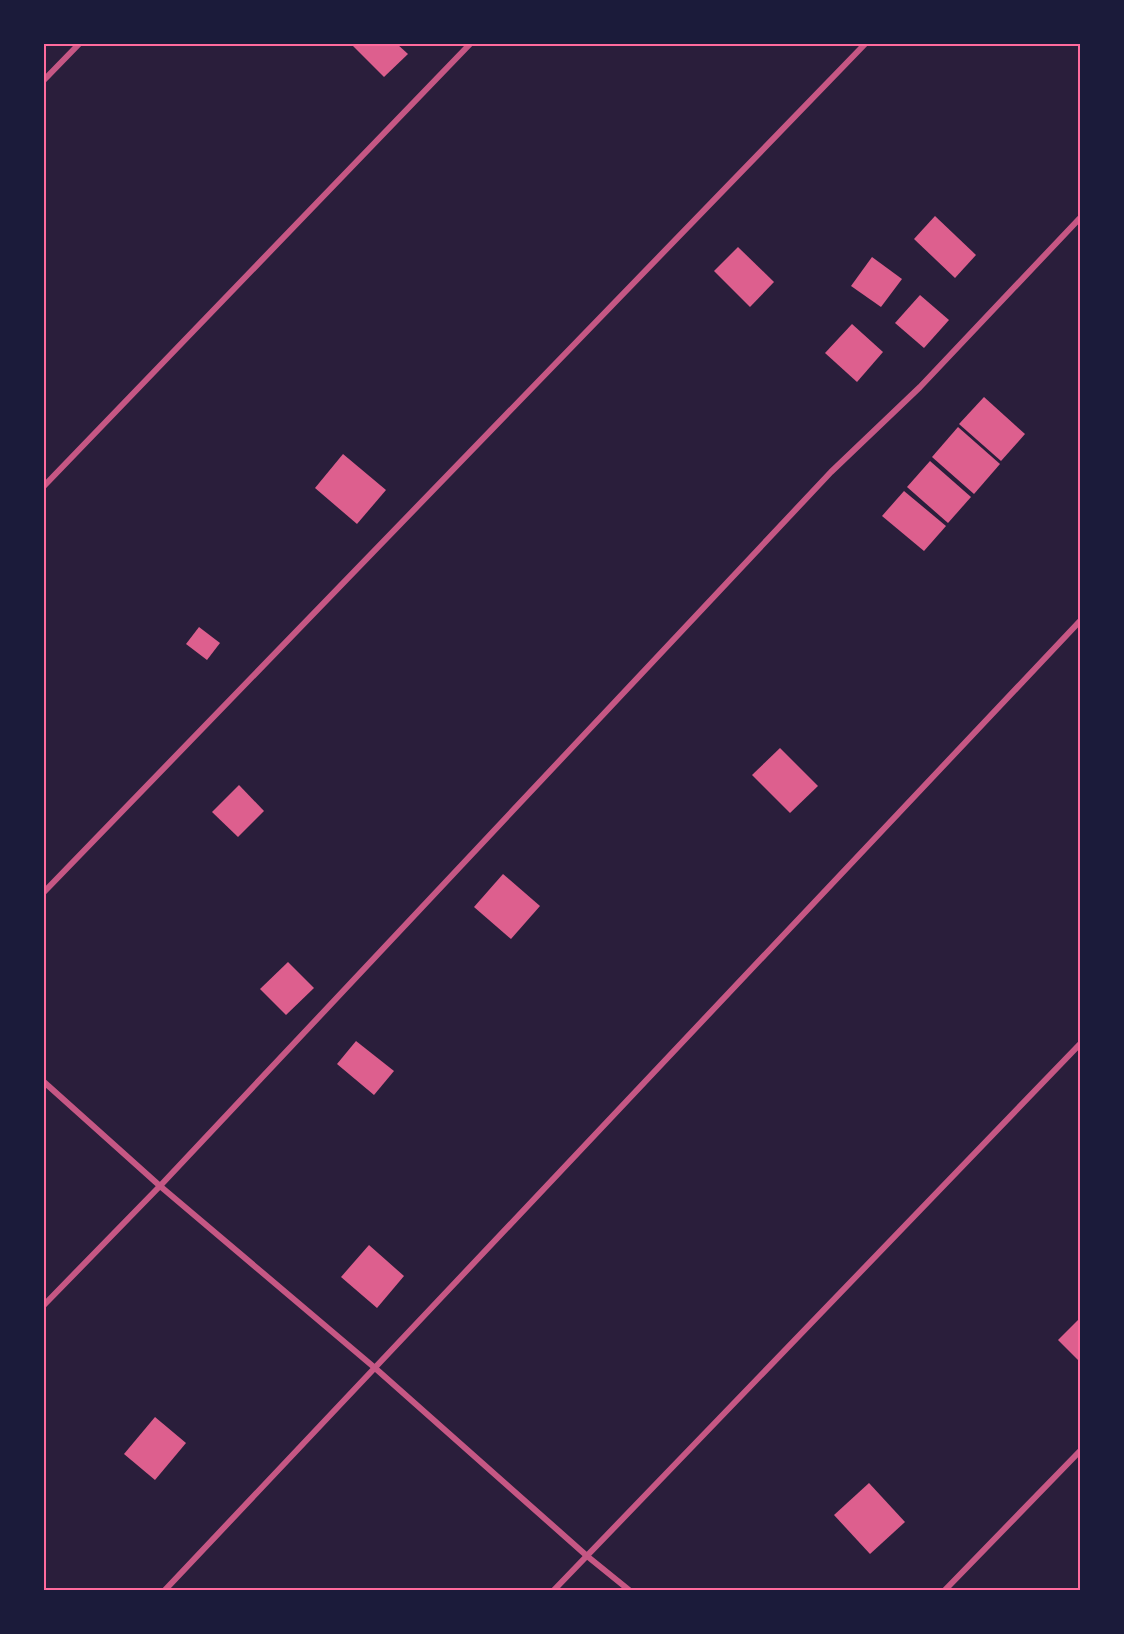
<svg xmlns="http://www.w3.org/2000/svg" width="1124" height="1634" viewBox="0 0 1124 1634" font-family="Overpass,sans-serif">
<rect width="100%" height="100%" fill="#1b1b3a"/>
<!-- green -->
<rect fill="#2a1e3b" x="44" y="44" width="1036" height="1546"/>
<!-- building -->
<g fill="#dd5f8e">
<path d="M351,44H397L408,54L384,77Z"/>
<path d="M935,216L976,255L955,278L914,239Z"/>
<path d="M738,247L774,282L750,307L714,271Z"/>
<path d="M872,257L902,279L881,307L851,286Z"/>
<path d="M920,295L949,320L924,348L895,323Z"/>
<path d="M852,324L883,352L857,382L825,353Z"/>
<path d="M984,397L1025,434L1001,461L959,424Z"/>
<path d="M958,427L1000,464L974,494L932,457Z"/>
<path d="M343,454L386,490L357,524L315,488Z"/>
<path d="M930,461L971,497L948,523L907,487Z"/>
<path d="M904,491L946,526L924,551L882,516Z"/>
<path d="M199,627L220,643L207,660L186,644Z"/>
<path d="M780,748L818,786L790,813L752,775Z"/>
<path d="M239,785L264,811L238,837L212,812Z"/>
<path d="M503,874L540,906L511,939L474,907Z"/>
<path d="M288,962L314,988L286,1015L260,989Z"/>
<path d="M356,1041L394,1071L374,1095L337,1064Z"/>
<path d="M369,1245L404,1276L377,1308L341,1277Z"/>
<path d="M1078,1320L1080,1322V1362L1058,1340Z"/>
<path d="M155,1417L186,1443L155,1480L124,1454Z"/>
<path d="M869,1483L905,1522L870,1554L834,1515Z"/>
</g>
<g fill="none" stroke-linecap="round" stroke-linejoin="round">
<!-- minor -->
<g stroke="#c65784" stroke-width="6">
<path d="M44,80L79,44"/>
<path d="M44,486L470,44"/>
<path d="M44,892L865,44"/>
<path d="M44,1082L160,1186L375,1368L587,1556L629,1590"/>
<path d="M44,1305L160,1186L831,472L920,387L1080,218"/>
<path d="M165,1590L1080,621"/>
<path d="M554,1590L1080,1044"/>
<path d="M945,1590L1080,1451"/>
</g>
</g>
<!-- border -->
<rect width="1124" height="1634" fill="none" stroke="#1b1b3a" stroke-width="90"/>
<rect x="45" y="45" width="1034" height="1544" fill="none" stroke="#ff6b9d" stroke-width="2"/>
</svg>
